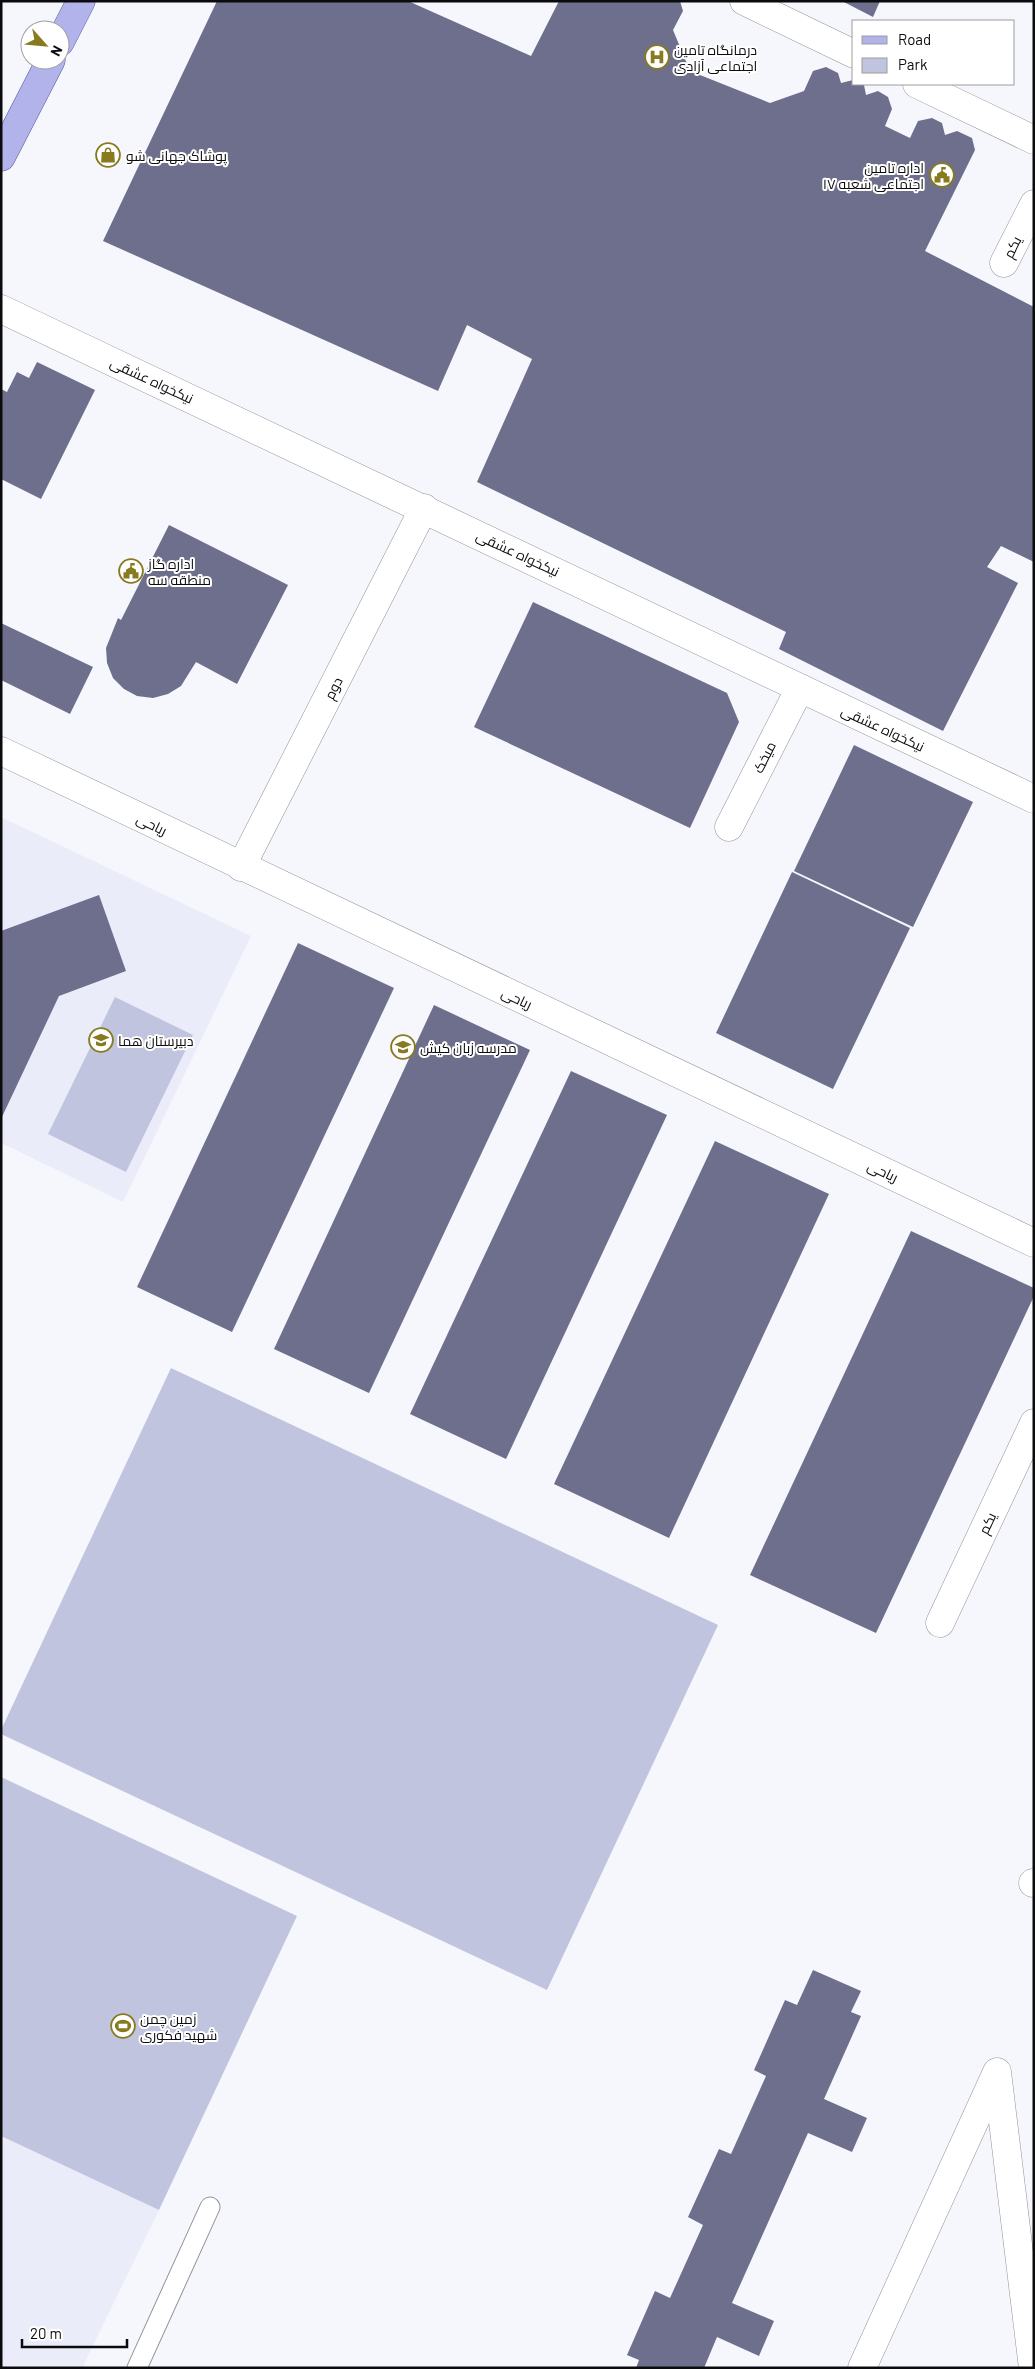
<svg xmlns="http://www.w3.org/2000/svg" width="1035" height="2369" viewBox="0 0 1035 2369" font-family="Barlow,Cairo,sans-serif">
<rect width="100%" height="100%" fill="#f6f7fd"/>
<!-- built -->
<g fill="#eaecfa">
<path d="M1,817L251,936L123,1202L1,1143Z"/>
<path d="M1,2136L159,2210L82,2368H1Z"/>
</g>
<!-- green -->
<g fill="#c1c4de">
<path d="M115,997L193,1035L126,1172L48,1134Z"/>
<path d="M171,1368L718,1625L547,1990L1,1734V1730Z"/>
<path d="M1,1777L297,1916L159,2210L1,2136Z"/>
</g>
<!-- building -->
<g fill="#6d6f8c">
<path d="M217,1H408L531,56L559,1H680L683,11L673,30L690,71L770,103L804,91L813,71L826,67L838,73L841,83L853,80L854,84L864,85L866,95L878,91L888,97L892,109L885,126L910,138L918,121L932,118L942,123L945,135L957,131L972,138L975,150L925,251L1034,307V562L1001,546L987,567L1018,583L943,731L779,649L786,632L477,482L532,359L467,325L438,391L103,241Z"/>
<path d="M842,1H880L873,17Z"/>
<path d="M37,362L95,390L41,499L1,479V389L7,392L17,372L29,378Z"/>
<path d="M169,525L288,585L237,684L196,662L181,686L168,694L153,698L137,696L124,689L113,678L107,663L106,648L118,618L121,620Z"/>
<path d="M533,602L727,693L739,722L690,828L474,727Z"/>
<path d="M1,623L93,667L70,714L1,680Z"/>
<path d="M854,745L973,802L913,927L794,871Z"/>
<path d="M792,872L910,928L833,1089L716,1033Z"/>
<path d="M99,895L126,971L59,996L1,1119V931Z"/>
<path d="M298,943L394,988L232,1332L137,1287Z"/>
<path d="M434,1005L530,1050L369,1393L274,1349Z"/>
<path d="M571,1071L667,1115L506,1459L410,1414Z"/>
<path d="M715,1141L829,1194L669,1538L554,1484Z"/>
<path d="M911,1231L1034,1288V1296L876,1633L750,1575Z"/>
<path d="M813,1970L861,1991L851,2012L861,2016L824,2099L867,2118L852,2152L808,2133L732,2303L774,2321L759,2356L717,2337L704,2368H636L639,2360L627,2355L655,2291L670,2298L703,2225L688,2217L719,2149L731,2154L766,2076L754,2070L785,2000L797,2005Z"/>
</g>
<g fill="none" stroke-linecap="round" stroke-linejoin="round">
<!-- service casing -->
<g stroke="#93949a" stroke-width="21">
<path id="service" d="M137,2368L210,2207"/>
</g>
<!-- minor casing -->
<g stroke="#93949a" stroke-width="29">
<g id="minor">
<path d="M1004,263L1034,204"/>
<path d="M729,827L800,688"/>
<path d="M241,867L424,508"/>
<path d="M940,1623L1034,1423"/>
<path d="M1033,1883H1034"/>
<path d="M862,2368L997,2072L1033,2368"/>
</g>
</g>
<!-- tertiary casing -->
<g stroke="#93949a" stroke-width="29">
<g id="tertiary">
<path d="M744,1L854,54"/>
<path d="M917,84L1034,140"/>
<path d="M1,309L1034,799"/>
<path d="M1,751L1034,1243"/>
</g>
</g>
<!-- primary casing -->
<g stroke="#565895" stroke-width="29">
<g id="primary">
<path d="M60,42L81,1"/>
<path d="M1,157L51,60"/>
</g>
</g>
<!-- service -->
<use href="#service" stroke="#fff" stroke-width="19"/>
<!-- minor -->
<use href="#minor" stroke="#fff" stroke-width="28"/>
<!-- tertiary -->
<use href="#tertiary" stroke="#fff" stroke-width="28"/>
<!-- primary -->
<use href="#primary" stroke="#b2b3eb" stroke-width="28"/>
</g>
<!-- icons -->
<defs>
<g id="hospital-ring" transform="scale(1.25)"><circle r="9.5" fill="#fff" stroke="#877a1f" stroke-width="1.5"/><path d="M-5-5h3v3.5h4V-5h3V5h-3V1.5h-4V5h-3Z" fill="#877a1f"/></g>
<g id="shop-ring" transform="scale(1.25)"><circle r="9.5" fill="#fff" stroke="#877a1f" stroke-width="1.5"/><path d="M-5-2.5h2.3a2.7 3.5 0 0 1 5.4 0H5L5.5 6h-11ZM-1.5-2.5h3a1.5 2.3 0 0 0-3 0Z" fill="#877a1f"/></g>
<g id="civic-ring" transform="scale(1.25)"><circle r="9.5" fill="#fff" stroke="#877a1f" stroke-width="1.5"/><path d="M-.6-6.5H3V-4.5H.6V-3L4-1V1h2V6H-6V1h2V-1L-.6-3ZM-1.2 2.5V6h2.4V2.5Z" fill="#877a1f"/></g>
<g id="school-ring" transform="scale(1.25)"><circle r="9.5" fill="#fff" stroke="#877a1f" stroke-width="1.5"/><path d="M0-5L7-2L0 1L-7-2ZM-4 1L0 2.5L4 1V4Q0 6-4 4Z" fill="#877a1f"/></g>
<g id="stadium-ring" transform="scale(1.25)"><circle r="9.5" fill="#fff" stroke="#877a1f" stroke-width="1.5"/><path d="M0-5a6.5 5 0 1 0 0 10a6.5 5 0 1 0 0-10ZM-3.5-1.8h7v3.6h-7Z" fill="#877a1f"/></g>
</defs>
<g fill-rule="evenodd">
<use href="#hospital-ring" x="657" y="57"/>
<use href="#shop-ring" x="108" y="155"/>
<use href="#civic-ring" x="942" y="175"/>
<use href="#civic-ring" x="131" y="571"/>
<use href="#school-ring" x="101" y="1040"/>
<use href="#school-ring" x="403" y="1047"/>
<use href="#stadium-ring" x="123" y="2026"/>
</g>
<g text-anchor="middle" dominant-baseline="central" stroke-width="4" stroke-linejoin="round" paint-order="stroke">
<!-- poi labels -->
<g font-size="14" fill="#0b0b0d" stroke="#fff" text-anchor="start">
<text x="674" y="49">درمانگاه تامین<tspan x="674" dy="16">اجتماعی آزادی</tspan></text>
<text x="126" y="155">پوشاک جهانی شو</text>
<text x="924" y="167" text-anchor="end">اداره تامین<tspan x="924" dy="16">اجتماعی شعبه ۱۷</tspan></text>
<text x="148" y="563">اداره گاز<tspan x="148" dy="16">منطقه سه</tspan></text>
<text x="118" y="1040">دبیرستان هما</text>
<text x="420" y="1047">مدرسه زبان کیش</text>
<text x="140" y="2018">زمین چمن<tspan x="140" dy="16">شهید فکوری</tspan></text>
</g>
<!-- street labels -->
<g font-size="14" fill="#0b0b0d" stroke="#fff">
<text transform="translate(1012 247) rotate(-64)">یکم</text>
<text transform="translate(152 380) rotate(25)">نیکخواه عشقی</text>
<text transform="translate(518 553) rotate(25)">نیکخواه عشقی</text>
<text transform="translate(333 688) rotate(-63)">دوم</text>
<text transform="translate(883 728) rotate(25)">نیکخواه عشقی</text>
<text transform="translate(764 757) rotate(-63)">میخک</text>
<text transform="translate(152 824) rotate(26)">ریاحی</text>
<text transform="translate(517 998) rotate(25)">ریاحی</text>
<text transform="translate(883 1171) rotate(25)">ریاحی</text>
<text transform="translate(987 1523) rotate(-65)">یکم</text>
</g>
</g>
<!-- border -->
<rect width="1035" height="2369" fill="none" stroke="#0b0b0d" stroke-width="5"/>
<!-- legend -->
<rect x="852" y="20" width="162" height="65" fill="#ffffff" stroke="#9d9d9e"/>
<rect x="862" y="36" width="25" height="8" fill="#b2b3eb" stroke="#9d9d9e"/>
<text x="898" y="45" font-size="15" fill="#0b0b0d">Road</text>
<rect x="862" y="58" width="25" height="15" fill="#c1c4de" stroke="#9d9d9e"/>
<text x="898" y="70" font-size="15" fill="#0b0b0d">Park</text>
<!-- north arrow -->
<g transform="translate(45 45) rotate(117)"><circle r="24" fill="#ffffff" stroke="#9d9d9e"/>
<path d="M0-4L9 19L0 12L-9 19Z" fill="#877a1f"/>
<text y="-8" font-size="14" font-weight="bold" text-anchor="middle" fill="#0b0b0d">N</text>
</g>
<!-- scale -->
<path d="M22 2339v8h105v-8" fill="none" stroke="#0b0b0d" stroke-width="2.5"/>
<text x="30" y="2339" font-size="15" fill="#0b0b0d" stroke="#ffffff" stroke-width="4" paint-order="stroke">20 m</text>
</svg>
